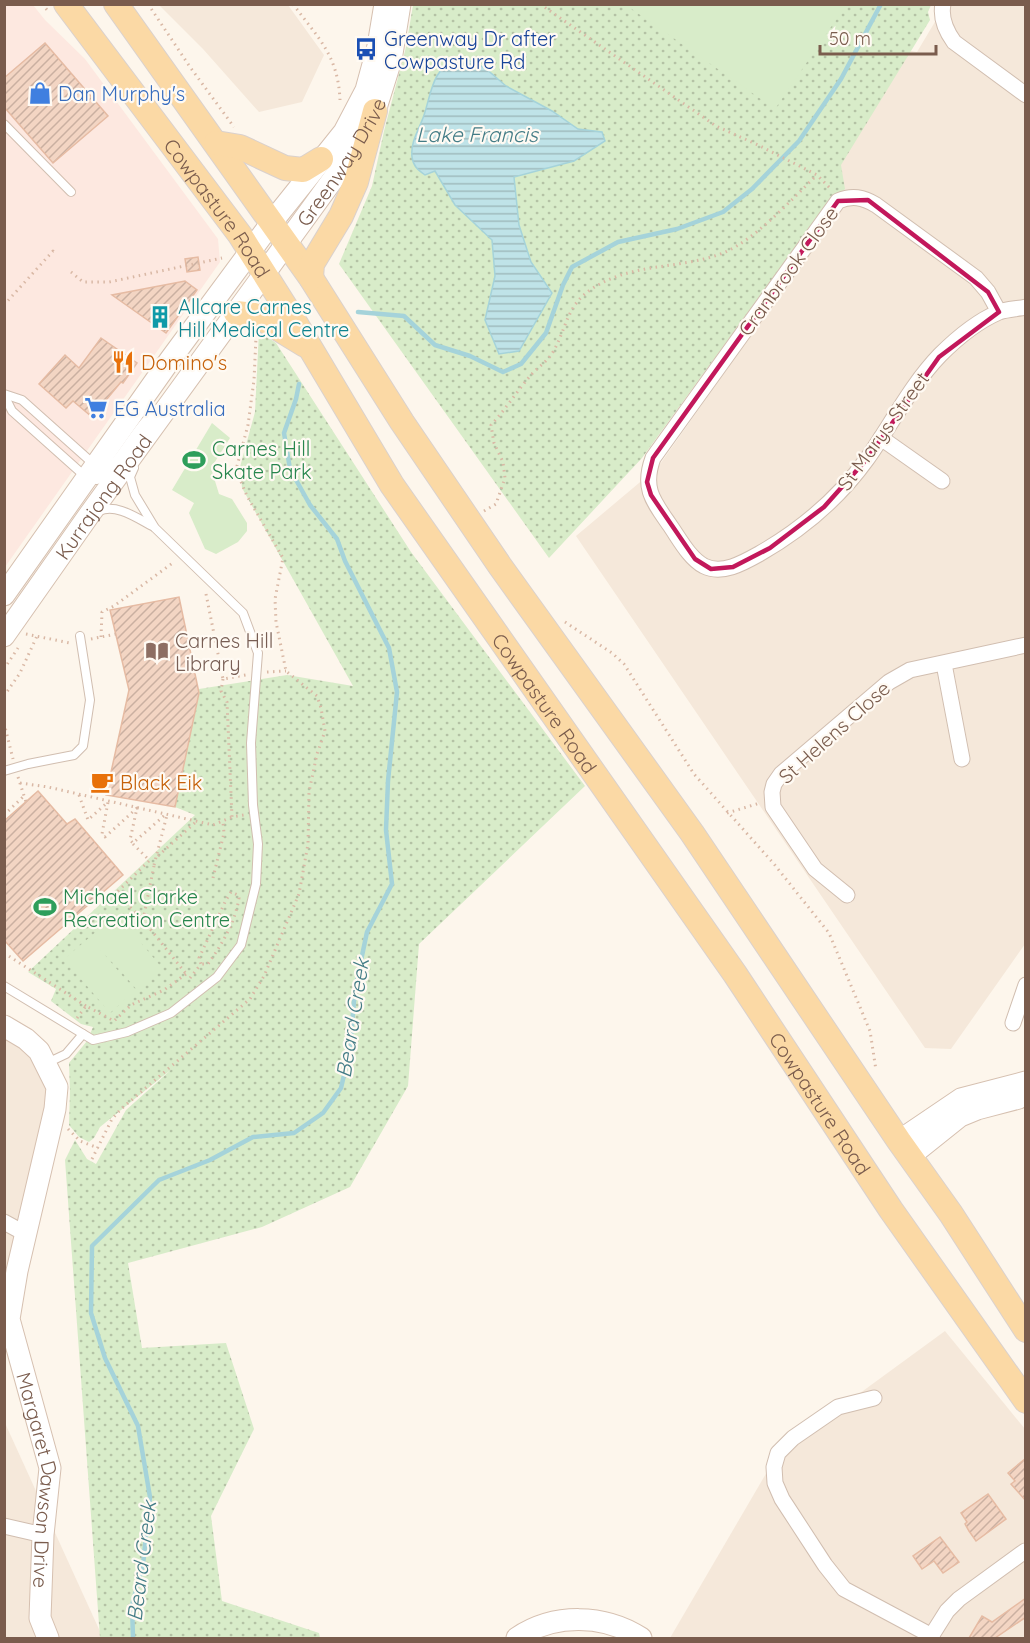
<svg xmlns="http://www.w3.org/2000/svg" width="1030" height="1643" viewBox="0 0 1030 1643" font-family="Quicksand,sans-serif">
<defs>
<pattern id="green-dots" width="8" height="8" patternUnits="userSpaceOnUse" patternTransform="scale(1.5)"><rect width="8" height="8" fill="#d8ecc9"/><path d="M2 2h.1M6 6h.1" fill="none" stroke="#b4c2a5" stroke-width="1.8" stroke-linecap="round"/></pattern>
<pattern id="water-rules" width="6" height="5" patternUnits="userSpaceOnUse" patternTransform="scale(1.5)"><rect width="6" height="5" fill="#bfe3e8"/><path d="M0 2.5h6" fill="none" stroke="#a0bbbe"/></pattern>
<pattern id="building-hatch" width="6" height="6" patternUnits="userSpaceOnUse" patternTransform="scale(1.5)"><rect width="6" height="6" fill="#f3d5c3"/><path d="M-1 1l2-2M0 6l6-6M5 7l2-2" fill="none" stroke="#cab0a1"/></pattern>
</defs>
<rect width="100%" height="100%" fill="#fdf6ec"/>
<!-- residential -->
<g fill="#f5e8da">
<path d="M159,5H288L324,55L302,102L259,112L203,49Z"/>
<path d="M945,5H1025V944L951,1049L925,1048L576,536L658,467L830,223L828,160L901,49L917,52Z"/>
<path d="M4,1026L57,1087L17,1271L5,1275Z"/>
<path d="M945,1331L1025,1429V1638H670L778,1453Z"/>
<path d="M4,1423H5L103,1638H5Z"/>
</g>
<!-- commercial -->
<path fill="#fde8e0" d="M5,5H33L45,20L85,59L218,239L220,262L5,567Z"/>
<!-- green -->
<g fill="url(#green-dots)">
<path d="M413,5H931L928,12L930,20L841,165L845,189L825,206L642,458L549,558L339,264L372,186L384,131L406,47Z"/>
<path d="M259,331L276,343L411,552L585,786L419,944L408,1086L350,1187L262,1227L128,1263L142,1348L226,1343L254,1429L211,1516L222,1601L319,1633L320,1638H100L65,1160L75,1140L87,1159L96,1164L126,1110L173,1068L100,1127L94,1138L89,1142L79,1137L69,1125L70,1091L69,1063L87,1041L93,1027L81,1024L51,1001L56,989L28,972L195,815L175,807L199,689L287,675L353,686L242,488L240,467L255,412Z"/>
</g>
<!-- pitch -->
<g fill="#d8ecc9">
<path d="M626,5L846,4V5L775,109Z"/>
<path d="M212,423L230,438L211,468L219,494L232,499L247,523V531L238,542L216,554L205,549L189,513L194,503L172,490Z"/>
<path d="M117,914L162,968L137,990L91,936Z"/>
<path d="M90,937L135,991L110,1013L64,959Z"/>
</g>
<!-- water -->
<path fill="url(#water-rules)" stroke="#a5d3da" stroke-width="1.5" d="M458,59L470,61L485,68L506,86L552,111L578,129L602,132L605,141L574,161L514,177L519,225L531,262L552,293L519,351L499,354L485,320L495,276L492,240L455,205L435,171L425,175C418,170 413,166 412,157C410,140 421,127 425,112C432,89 433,68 458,59Z"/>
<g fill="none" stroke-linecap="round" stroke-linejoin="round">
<!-- stream -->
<g stroke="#a5d3da" stroke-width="4.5">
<path d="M358,312L404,316L435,345L470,356L503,372L521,364L546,333L563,285L572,267L618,242L677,229L723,212L752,189L799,141L841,79L881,4"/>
<path d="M133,1638L132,1605L143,1565L150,1497L138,1426L105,1358L91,1313L92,1246L159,1180L210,1160L253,1137L294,1133L323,1113L341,1088L350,1049L355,989L367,932L392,884L386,830L388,781L397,692L389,648L345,561L337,539L310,505L290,469L284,433L296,399L299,384"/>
</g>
</g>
<!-- building -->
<g fill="url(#building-hatch)" stroke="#e6bba3" stroke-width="1.5">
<path d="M45,43L108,116L53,163L4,107V78Z"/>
<path d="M198,257L200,270L187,272L185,259Z"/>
<path d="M185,281L197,290L166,333L112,295Z"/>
<path d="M101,338L137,363L123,383L121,382L92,417L73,401L66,408L39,384L65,355L79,368Z"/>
<path d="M179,597L199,693L175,807L106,795L129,690L110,610Z"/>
<path d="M38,791L67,824L75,819L123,875L23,961L4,940V821Z"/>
<path d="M1026,1458V1501L1011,1484L1015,1481L1008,1473Z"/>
<path d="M988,1494L1006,1519L976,1541L969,1531L965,1524L967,1522L961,1513Z"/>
<path d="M940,1537L959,1562L943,1573L934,1561L922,1569L913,1556Z"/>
<path d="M1026,1598V1617L995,1638H969L982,1616L992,1622Z"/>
</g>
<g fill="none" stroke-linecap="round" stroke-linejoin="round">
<!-- lane casing -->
<g stroke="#d1beb0" stroke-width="10">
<g id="lane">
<path d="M4,124L71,192"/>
<path d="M4,394L22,400L88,459L96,461"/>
<path d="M4,395L12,411L87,478L97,480C118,464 130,438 148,418"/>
<path d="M99,511C117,503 138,519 154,527"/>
<path d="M4,771L28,764L74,755L83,746L90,700L80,636"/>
<path d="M4,986L93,1040L127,1032L171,1013L217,977L241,945L256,884L258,844L253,805L251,743L258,653L243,613L155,528L135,495L130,477L134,468"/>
<path d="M47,1063L66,1054L83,1034"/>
</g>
</g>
<!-- street casing -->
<g stroke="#d1beb0" stroke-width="17">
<g id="street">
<path d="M943,4C940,19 946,31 954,42L1026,95"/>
<path d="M999,312L988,292L976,278L876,205C863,197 852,195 838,201L653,458C642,488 653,501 669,524C679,538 689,558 704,566C722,575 743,563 759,554C801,530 839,498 867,459C891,425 911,385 940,355C956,339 978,321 999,312C1007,309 1017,309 1026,307"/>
<path d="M881,438L942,481"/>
<path d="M944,664L962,759"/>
<path d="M847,895L815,869L773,807L772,792L774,784L781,774L889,682L910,670L1026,645"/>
<path d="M1013,1023L1026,985"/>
<path d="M4,1222L26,1234"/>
<path d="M874,1398L838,1407L793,1438L778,1453L774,1467L775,1483L782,1499L825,1565L844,1589L932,1636"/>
<path d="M4,1526L43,1535"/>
<path d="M930,1638L947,1611L959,1599L1025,1551"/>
</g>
</g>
<!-- secondary casing -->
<g stroke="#d6c0b0" stroke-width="23">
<g id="secondary">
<path d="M4,595L170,360L272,222L344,132L366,90L378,46L385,4"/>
<path id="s1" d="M4,636L89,515L339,171L375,111L391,60L400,4"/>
<path id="s2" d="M4,1026L26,1039L39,1051L57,1087L55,1109L17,1271L9,1319L50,1468L43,1535L40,1618L48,1638"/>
<path d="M899,1141L961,1099L1026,1082"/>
<path d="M910,1156L960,1116L977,1109L1019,1098"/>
<path d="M517,1638C554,1613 604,1614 641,1638"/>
</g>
</g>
<!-- primary casing -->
<g stroke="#dad1cd" stroke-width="26">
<g id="primary">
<path id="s3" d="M66,4L240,235L293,319L392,485L735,974L891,1210L1026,1401"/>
<path d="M116,4L311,278L402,422L500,566L692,833L899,1141L951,1214L1026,1330"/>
<path d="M216,143L240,147L285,168L303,170L321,159"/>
<path d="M311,278L312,264L341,216L356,182L375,111"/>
<path d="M236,313L256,315L305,345"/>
</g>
</g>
<!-- path -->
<g stroke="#d9b8a5" stroke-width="3" stroke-dasharray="1.5 4.5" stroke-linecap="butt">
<path d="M42,4L48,11"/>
<path d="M148,4L190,67L234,127"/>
<path d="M293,4C318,38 338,55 340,100"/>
<path d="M540,4L716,126L758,145L817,175L831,189"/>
<path d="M71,272L83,282H109L222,258"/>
<path d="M4,305L53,251L55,254"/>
<path d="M484,511L496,504L505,478L503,462L494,443L491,425C506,409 517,391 531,375C538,367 548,361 553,352C567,328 566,305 593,288C634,262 679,270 723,253C755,240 792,199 817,175"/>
<path d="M206,594L223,679L246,675"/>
<path d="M565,622L612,653L624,664L694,774L774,864L829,933L870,1031L876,1070"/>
<path d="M26,634L70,643"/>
<path d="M101,637L102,612L114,606L174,562"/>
<path d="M91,639L116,634"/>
<path d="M4,669L18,648"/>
<path d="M267,672L286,671"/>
<path d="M223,679L221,691L227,702L232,817L244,815"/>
<path d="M4,696L20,673L37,636"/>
<path d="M4,723L13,759"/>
<path d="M18,777L26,802"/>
<path d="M20,783L48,787L213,825L232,817"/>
<path d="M79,795L88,820L108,802L102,834L105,837L137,808L130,840L133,843L165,815"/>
<path d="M727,813L760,803"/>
<path d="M4,815L24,796"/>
<path d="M133,844L150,861"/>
<path d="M158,856L197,821"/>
<path d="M149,861L116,893L143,920L154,866"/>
<path d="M154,865L167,815"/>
<path d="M213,878L224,833L223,822"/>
<path d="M143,920L187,975"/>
<path d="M4,953L86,1006"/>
<path d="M190,978L201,964L199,958L226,900L231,892L238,895L239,898C235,923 222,944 208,964H201"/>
<path d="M77,1018L86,1006L114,1021L131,1005L164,990L186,974"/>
<path d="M68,1129L80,1141L98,1148"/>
<path d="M92,1159L112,1119L121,1109L250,999L264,976L299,894L308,844L309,792L317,754L325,731L321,708L317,696L286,671L276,622L275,599L283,558L247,496L236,470L248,425L254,380L256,337"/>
</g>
<!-- lane -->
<use href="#lane" stroke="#fff" stroke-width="8"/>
<!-- street -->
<use href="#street" stroke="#fff" stroke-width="15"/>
<!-- secondary -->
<use href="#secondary" stroke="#fff" stroke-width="21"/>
<!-- primary -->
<use href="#primary" stroke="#fbd9a5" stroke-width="24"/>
</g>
<!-- marked area -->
<path fill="none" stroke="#c2185b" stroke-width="4.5" stroke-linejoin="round" d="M868,200L988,292L999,312L939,357L866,460L824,507L770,548L733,567L711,569L695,559L651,495L647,482L653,458L838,201Z"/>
<!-- icons -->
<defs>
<g id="bus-bare" transform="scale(1.8)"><path d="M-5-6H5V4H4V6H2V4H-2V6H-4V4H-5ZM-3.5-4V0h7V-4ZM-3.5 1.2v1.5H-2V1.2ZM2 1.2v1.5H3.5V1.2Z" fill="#1a4fb4" stroke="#fffaf3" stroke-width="2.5" paint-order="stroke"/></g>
<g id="shop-bare" transform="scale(1.8)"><path d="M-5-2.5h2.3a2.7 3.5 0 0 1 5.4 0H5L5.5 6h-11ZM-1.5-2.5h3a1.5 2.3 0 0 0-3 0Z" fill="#3f7fe0" stroke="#fffaf3" stroke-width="2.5" paint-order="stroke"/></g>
<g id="building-bare" transform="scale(1.8)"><path d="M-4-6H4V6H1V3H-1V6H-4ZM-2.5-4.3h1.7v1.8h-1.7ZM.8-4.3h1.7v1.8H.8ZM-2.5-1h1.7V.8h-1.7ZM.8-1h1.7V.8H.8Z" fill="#0f9aa8" stroke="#fffaf3" stroke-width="2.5" paint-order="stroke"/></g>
<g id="restaurant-bare" transform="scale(1.8)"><path d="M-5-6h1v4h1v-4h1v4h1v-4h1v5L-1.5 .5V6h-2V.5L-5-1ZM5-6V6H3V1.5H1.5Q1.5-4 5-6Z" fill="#e8710a" stroke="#fffaf3" stroke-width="2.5" paint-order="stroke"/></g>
<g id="supermarket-bare" transform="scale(1.8)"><path d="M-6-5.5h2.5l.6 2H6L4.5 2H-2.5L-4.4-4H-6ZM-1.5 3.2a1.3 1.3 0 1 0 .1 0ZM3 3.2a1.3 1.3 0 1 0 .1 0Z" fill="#3f7fe0" stroke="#fffaf3" stroke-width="2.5" paint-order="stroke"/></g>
<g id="stadium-bare" transform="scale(1.8)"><path d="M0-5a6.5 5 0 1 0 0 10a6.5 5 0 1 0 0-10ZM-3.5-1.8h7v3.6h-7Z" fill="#2e9e5b" stroke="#fffaf3" stroke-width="2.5" paint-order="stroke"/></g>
<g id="library-bare" transform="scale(1.8)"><path d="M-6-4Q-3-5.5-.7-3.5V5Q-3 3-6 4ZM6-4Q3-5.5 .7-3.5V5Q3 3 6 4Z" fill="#8d6e63" stroke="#fffaf3" stroke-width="2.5" paint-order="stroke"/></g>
<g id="cafe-bare" transform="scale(1.8)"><path d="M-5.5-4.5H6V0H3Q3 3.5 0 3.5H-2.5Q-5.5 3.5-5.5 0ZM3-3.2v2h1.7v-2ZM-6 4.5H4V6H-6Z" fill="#e8710a" stroke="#fffaf3" stroke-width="2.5" paint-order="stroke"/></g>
</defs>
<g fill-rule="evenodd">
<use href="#bus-bare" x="366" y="49"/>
<use href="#shop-bare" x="40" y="93"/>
<use href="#building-bare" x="160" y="317"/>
<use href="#restaurant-bare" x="123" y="362"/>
<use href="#supermarket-bare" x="96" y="408"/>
<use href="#stadium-bare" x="194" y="460"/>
<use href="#library-bare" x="157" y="651"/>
<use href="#cafe-bare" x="102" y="782"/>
<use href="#stadium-bare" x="45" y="907"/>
</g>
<g text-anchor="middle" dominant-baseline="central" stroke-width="4.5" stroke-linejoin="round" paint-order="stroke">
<!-- transit labels -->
<g font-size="20" fill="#164399" stroke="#fffaf3" text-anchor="start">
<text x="384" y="38">Greenway Dr after<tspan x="384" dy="23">Cowpasture Rd</tspan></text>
</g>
<!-- shop labels -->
<g font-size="20" fill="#366cbe" stroke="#fffaf3" text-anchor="start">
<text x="58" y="93">Dan Murphy's</text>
<text x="114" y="408">EG Australia</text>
</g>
<!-- street labels -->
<g font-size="20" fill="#7a5c4d" stroke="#fffaf3">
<text stroke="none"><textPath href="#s1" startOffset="582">Greenway Drive</textPath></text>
<text stroke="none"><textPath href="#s3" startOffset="254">Cowpasture Road</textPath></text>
<text transform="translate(788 271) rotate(-54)">Cranbrook Close</text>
<text transform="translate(883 431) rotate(-54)">St Marys Street</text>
<text stroke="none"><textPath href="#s1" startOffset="171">Kurrajong Road</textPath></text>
<text stroke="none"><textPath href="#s3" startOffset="848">Cowpasture Road</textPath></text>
<text transform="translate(834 732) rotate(-42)">St Helens Close</text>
<text stroke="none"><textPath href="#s3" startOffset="1334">Cowpasture Road</textPath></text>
<text stroke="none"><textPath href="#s2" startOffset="486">Margaret Dawson Drive</textPath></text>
</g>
<!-- culture labels -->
<g font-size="20" fill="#0d838f" stroke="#fffaf3" text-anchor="start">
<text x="178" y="306">Allcare Carnes<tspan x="178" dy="23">Hill Medical Centre</tspan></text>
</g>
<!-- food labels -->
<g font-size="20" fill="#c56008" stroke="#fffaf3" text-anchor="start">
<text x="141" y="362">Domino's</text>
<text x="120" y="782">Black Eik</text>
</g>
<!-- leisure labels -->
<g font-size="20" fill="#27864d" stroke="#fffaf3" text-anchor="start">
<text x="212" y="448">Carnes Hill<tspan x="212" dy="23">Skate Park</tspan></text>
<text x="63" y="896">Michael Clarke<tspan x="63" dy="23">Recreation Centre</tspan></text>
</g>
<!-- education labels -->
<g font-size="20" fill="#785e54" stroke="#fffaf3" text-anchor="start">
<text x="175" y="640">Carnes Hill<tspan x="175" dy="23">Library</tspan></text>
</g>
<!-- water labels -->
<g font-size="21" font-style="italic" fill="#437c86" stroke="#fffaf3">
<text x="477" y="134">Lake Francis</text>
<text transform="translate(352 1018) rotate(-81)">Beard Creek</text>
<text transform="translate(141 1561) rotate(-83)">Beard Creek</text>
</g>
</g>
<!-- border -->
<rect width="1030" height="1643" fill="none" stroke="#7a5c4d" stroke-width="12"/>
<!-- scale -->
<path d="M820 45v9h116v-9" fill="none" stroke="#7a5c4d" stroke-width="3"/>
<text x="829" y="45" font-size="18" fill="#7a5c4d" stroke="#fffaf3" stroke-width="4.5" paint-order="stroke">50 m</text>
</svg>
